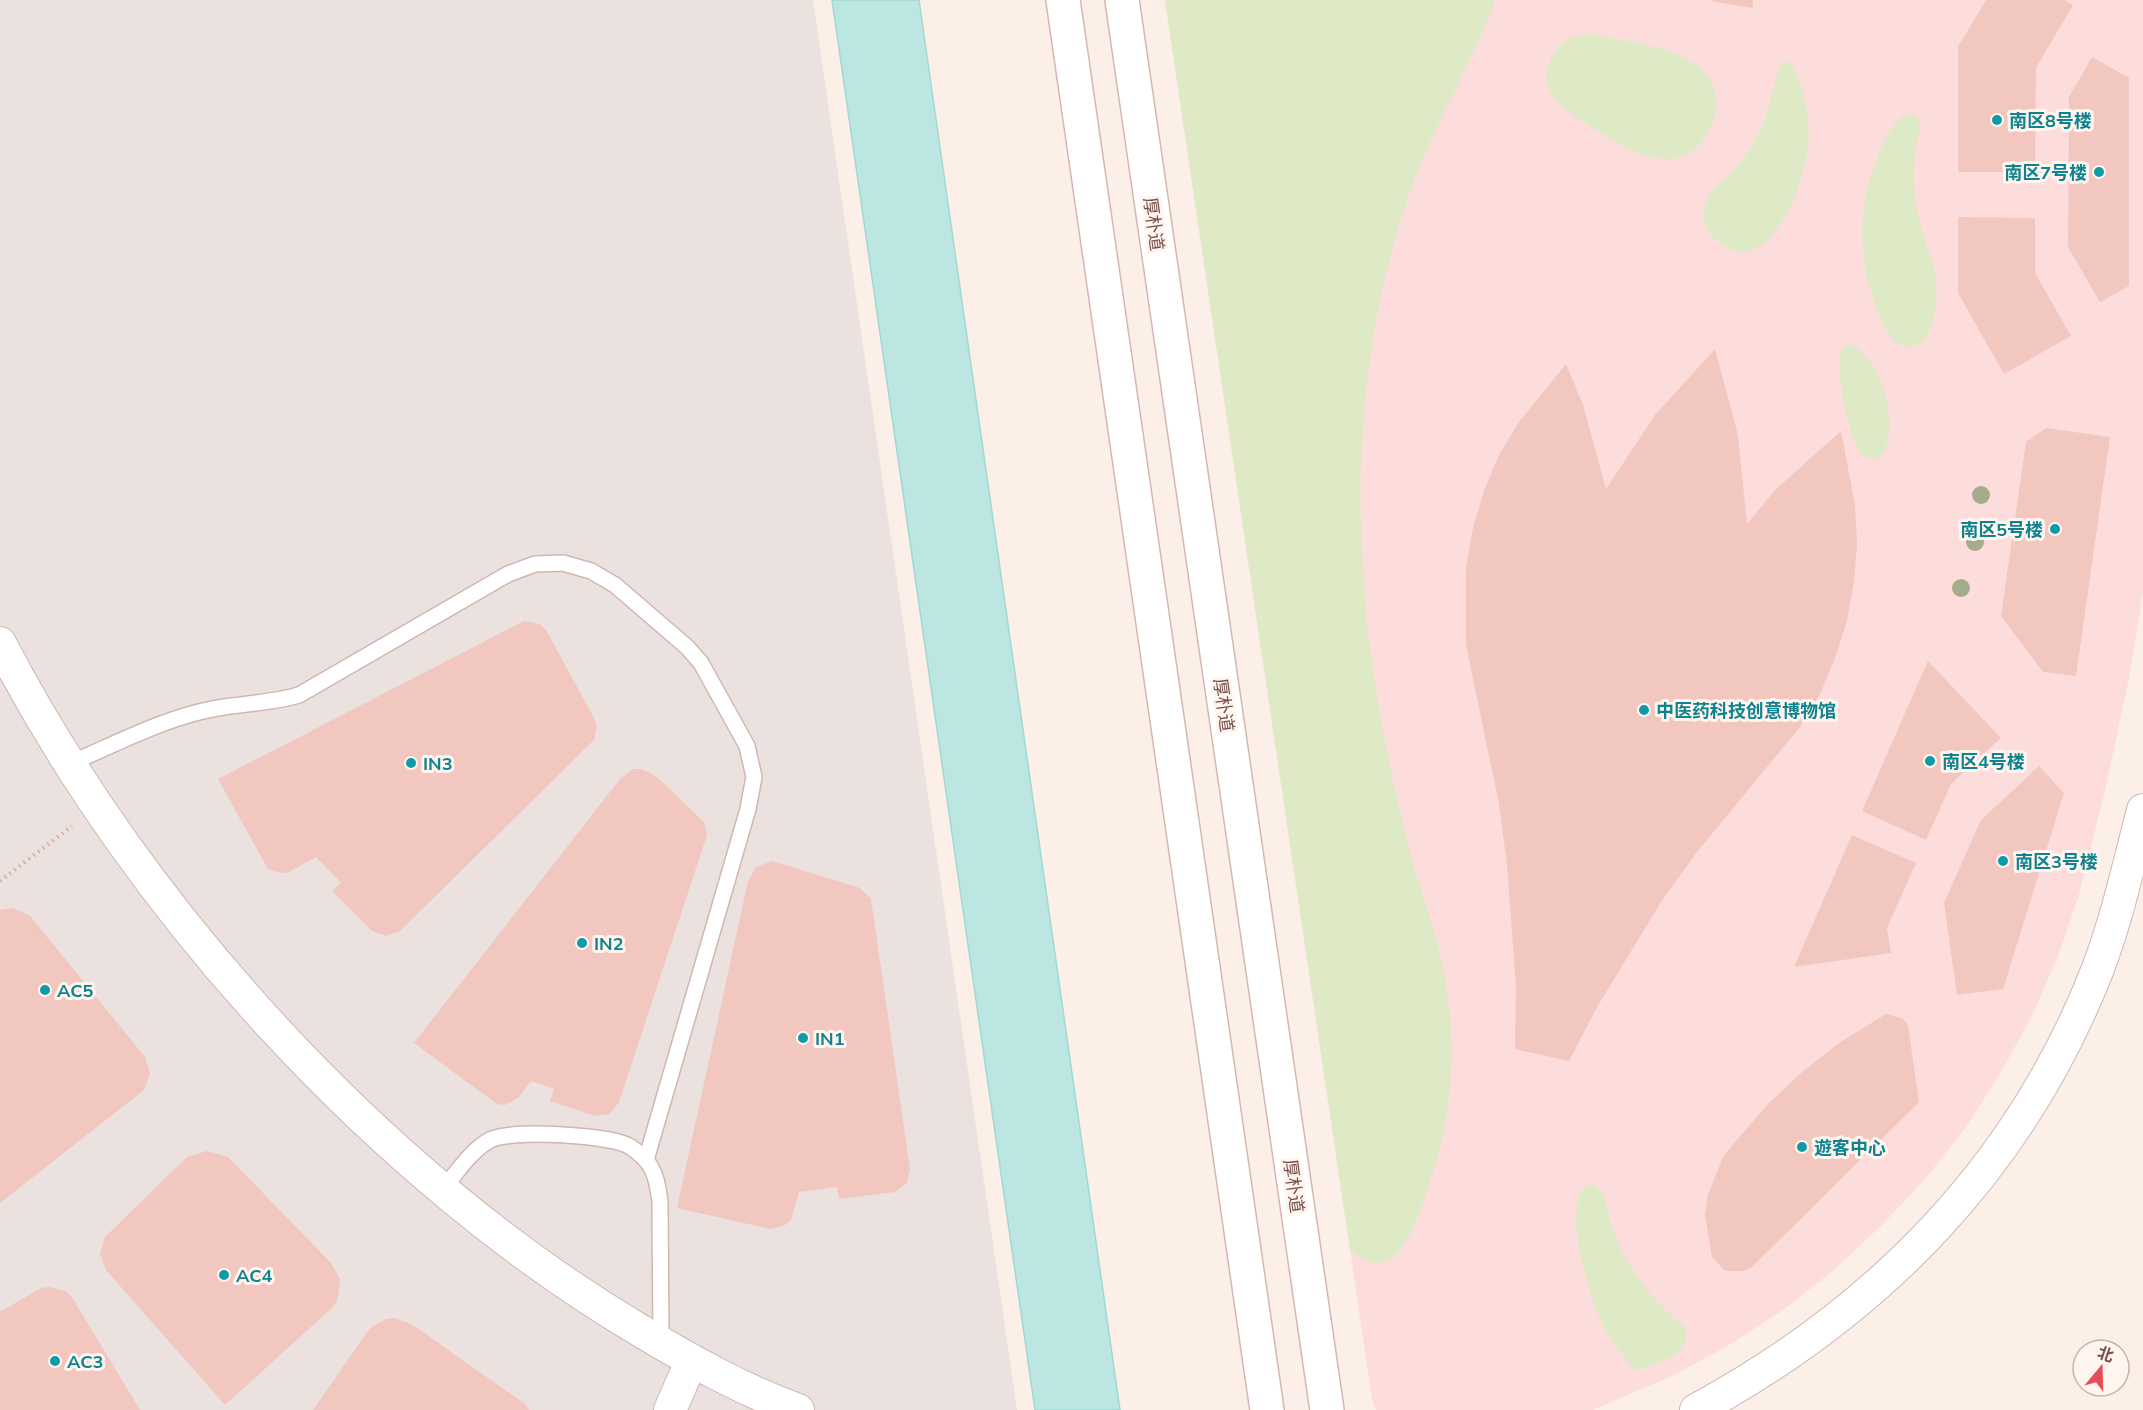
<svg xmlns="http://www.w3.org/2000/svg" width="2143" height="1410" viewBox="0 0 2143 1410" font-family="Mulish,'Noto Sans SC',sans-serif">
<rect width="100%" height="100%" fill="#fcefe8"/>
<!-- commercial -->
<path fill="#fcdddc" d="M1165,0H2143V592L2128,683L2105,790L2079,895L2058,956L2032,1016L2001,1072L1966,1127L1926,1178L1882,1225L1834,1270L1783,1310L1729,1345L1672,1376L1593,1410H1376L1372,1399Z"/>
<!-- industrial -->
<path fill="#ebe1de" d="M0,0H813L1017,1410H0Z"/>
<!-- green -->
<g fill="#deeac6">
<path d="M1165,0H1495C1474,60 1440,114 1417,173C1362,316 1352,469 1367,621C1375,698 1390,773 1409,848C1417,881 1429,912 1438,945C1457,1018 1456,1102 1433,1173C1422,1206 1399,1298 1350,1249Z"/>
<path d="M1592,34C1626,42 1668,45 1697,65C1738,94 1707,169 1657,158C1652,157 1645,157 1640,154C1623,147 1565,113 1555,100C1538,79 1549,45 1574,37C1580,35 1587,35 1592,34Z"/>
<path d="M1785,61C1794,63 1795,70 1798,78C1806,96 1809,117 1809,136C1808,169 1780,264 1733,250C1711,243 1696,219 1708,196C1715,184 1728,177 1737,166C1748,154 1756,139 1763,124C1770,111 1776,65 1785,61Z"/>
<path d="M1910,114L1916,116L1921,126C1913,149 1913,174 1915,198C1921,245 1947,272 1932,323C1929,333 1926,344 1913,346C1897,349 1889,336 1883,323C1855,264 1855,202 1884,143C1889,132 1896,116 1910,114Z"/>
<path d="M1850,345C1879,351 1907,439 1876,459L1862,456C1850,439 1830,362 1845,346Z"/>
<path d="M1591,1184C1608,1188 1607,1213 1612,1228C1627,1269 1651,1300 1686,1328C1690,1357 1659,1361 1636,1371C1624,1357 1612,1343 1603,1326C1592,1304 1556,1194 1591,1184Z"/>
</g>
<!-- water -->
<path fill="#bce6e2" stroke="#a2d8d3" stroke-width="1.5" d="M832,0H919L1120,1410H1035Z"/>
<!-- building -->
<g fill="#f1c7bf">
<path d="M1711,0H1753V8L1711,1Z"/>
<path d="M1986,0H2064L2073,5L2036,68L2035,172H1958V47Z"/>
<path d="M2092,57L2129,78V286L2100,302L2068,247L2069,97Z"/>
<path d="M1958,217L2035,218V273L2071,336L2004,374L1958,293Z"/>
<path d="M1715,349L1738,435L1747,524L1775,490L1841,431L1855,505L1857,543L1854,582L1847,621L1835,658L1820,694L1800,727L1697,852L1661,902L1597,1007L1569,1061L1515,1049L1516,987L1507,864L1499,804L1466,645V567L1473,528L1484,491L1499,455L1519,422L1566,364L1583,405L1606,489L1655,415Z"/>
<path d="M2046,428L2110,437L2076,676L2043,672L2001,616L2026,442Z"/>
<path d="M524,621L540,624L546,630L594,718L597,726L594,740L400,931L386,936L372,931L332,891L341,883L316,857L289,872L282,873L268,869L218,779Z"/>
<path d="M1928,661L2001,738L1951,784L1926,840L1862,811Z"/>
<path d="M2039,766L2064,793L2003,989L1957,995L1944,903L1981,820Z"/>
<path d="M633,769H642L657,777L704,822L707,835L619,1102L610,1114L595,1116L550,1101L554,1089L531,1081L518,1098L505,1105L497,1104L414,1043L620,779Z"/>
<path d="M1852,835L1916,863L1887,928L1891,953L1794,967Z"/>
<path d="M772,861L860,888L871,899L910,1169L907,1183L895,1192L839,1199L837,1187L799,1192L791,1220L785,1225L771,1229L677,1208L748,881L756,867Z"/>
<path d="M13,908L30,916L145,1057L150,1074L144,1090L0,1203V910Z"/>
<path d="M1886,1014L1902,1018L1908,1025L1919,1102L1752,1267L1744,1271H1725L1712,1257L1705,1215L1708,1194L1724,1155L1768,1104L1802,1072L1839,1043Z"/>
<path d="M207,1151L228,1157L331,1263L340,1279L338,1297L334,1306L225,1405L106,1270L100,1254L105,1237L187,1157Z"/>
<path d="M50,1287L67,1292L73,1299L140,1410H0V1312L41,1288Z"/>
<path d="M395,1318L413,1325L525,1404L529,1410H313L370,1328L386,1319Z"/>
</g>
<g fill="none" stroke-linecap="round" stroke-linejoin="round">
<!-- lane casing -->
<g stroke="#d0b7b0" stroke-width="18">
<g id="lane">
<path d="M71,763C113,745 155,723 199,712C232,703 266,705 299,695L508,574L535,564L563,563L591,571L615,585L687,647L701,663L747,746L754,777L748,809L646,1160"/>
<path d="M442,1190C456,1174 471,1150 490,1140C511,1129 605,1135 627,1145C633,1148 641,1155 645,1159C656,1171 658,1187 660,1202L661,1343"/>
</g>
</g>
<!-- street casing -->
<g stroke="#d0b7b0" stroke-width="34">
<g id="street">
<path d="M0,643C139,911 381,1177 641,1331C691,1361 743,1390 798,1410"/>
<path d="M670,1410L691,1362"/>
<path d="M1696,1410C1879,1311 2020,1167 2097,971C2117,919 2129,864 2143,810"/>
</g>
</g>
<!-- secondary casing -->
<g stroke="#d6b7b0" stroke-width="36">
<g id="secondary">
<path d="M1063,0L1267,1410"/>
<path d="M1122,0L1327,1410"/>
</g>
</g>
<!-- path -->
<path stroke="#d7a9a2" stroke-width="4" stroke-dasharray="1.5 4.5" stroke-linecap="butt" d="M0,881L72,826"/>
<!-- lane -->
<use href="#lane" stroke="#fff" stroke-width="15"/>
<!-- street -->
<use href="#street" stroke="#fff" stroke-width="32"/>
<!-- secondary -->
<use href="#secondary" stroke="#fff" stroke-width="33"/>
</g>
<!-- trees -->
<g fill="#a5ac8c">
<circle cx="1981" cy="495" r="9"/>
<circle cx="1975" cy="542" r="9"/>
<circle cx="1961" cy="588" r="9"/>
</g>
<!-- markers -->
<g fill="#0f9aa8" stroke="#fff4ee" stroke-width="2">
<circle cx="1997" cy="120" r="6"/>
<circle cx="2099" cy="172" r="6"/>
<circle cx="2055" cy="529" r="6"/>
<circle cx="1644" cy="710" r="6"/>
<circle cx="1930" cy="761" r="6"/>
<circle cx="411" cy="763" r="6"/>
<circle cx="2003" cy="861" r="6"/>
<circle cx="582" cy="943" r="6"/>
<circle cx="45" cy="990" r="6"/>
<circle cx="803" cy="1038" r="6"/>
<circle cx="1802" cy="1147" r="6"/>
<circle cx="224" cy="1275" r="6"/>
<circle cx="55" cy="1361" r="6"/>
</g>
<g text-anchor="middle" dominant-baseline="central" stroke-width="6" stroke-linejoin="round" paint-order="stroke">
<!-- culture labels -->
<g font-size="18" font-weight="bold" fill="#0d838f" stroke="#fff4ee" text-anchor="start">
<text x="2009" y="120">南区8号楼</text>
<text x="2087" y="172" text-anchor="end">南区7号楼</text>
<text x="2043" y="529" text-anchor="end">南区5号楼</text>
<text x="1656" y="710">中医药科技创意博物馆</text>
<text x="1942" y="761">南区4号楼</text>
<text x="423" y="763">IN3</text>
<text x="2015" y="861">南区3号楼</text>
<text x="594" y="943">IN2</text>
<text x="57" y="990">AC5</text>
<text x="815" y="1038">IN1</text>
<text x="1814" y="1147">遊客中心</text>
<text x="236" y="1275">AC4</text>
<text x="67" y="1361">AC3</text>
</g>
<!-- street labels -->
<g font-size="18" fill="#76504c" stroke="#fff4ee">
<text transform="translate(1154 224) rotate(82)">厚朴道</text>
<text transform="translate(1224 705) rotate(82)">厚朴道</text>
<text transform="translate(1294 1186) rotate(82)">厚朴道</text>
</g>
</g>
<!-- north arrow -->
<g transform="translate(2101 1368) rotate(19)"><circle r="28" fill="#fff4ee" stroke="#c8b2ad" stroke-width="1.5"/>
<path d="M0-4.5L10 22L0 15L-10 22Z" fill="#e44f53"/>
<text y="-9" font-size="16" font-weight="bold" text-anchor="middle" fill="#76504c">北</text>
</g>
</svg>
